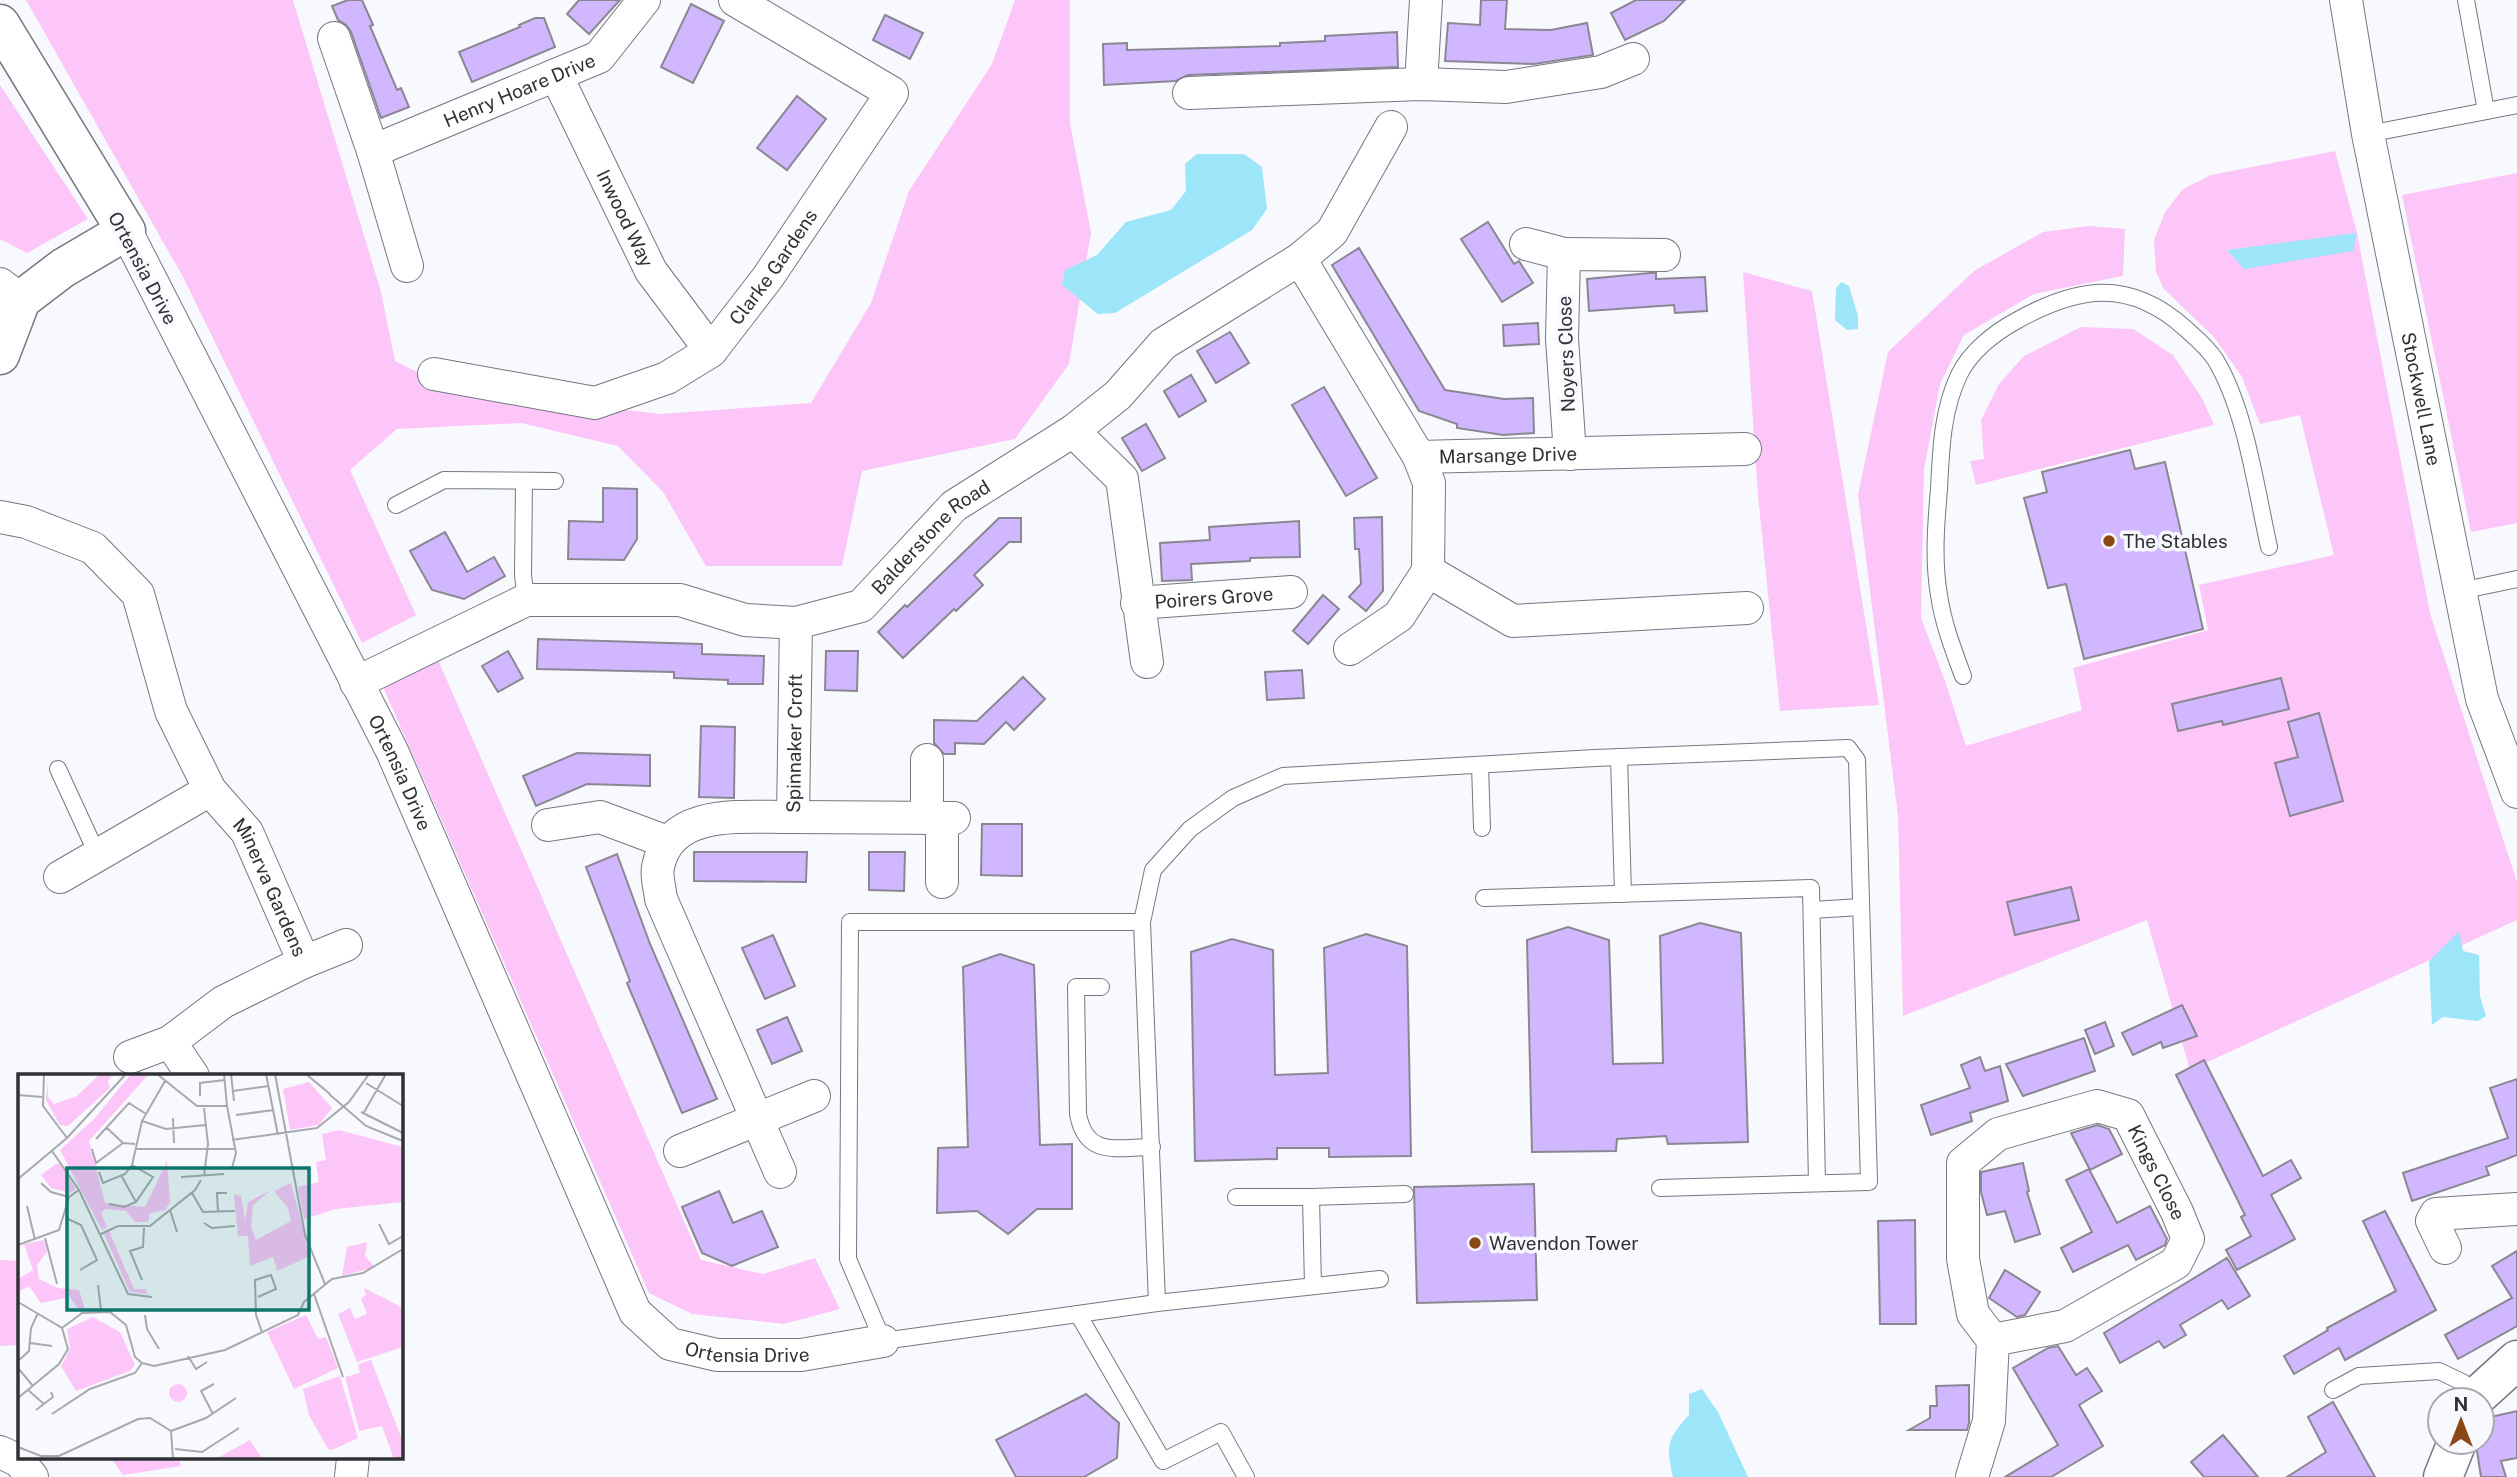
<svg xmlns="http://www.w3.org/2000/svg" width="2517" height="1477" viewBox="0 0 2517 1477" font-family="'Public Sans',sans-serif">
<rect width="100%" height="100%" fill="#f8f9fe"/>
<!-- green -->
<g fill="#fdc6f9">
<path d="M26,0H293L381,292L395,361L455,391L661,414L811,403L871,303L909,191L992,64L1015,0H1070V123L1091,233L1069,364L1015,439L862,471L842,566H706L663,492L618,446L521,423L397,429L350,470L416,615L362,643L183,277Z"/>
<path d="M0,85L88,219L27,253L0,239Z"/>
<path d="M2335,151L2357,233L2430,613L2517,882V920L2190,1070L2147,920L1903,1016L1898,816L1858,495L1888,352L1974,271L2043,232L2088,226L2125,229L2123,276L2034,294L1964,335L1940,384L1924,469L1921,618L1945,681L1966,746L2082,710L2073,668L2208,630L2199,585L2334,555L2300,415L2260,424L2242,377L2214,337L2164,289L2156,272L2154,240L2165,212L2183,189L2211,175Z"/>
<path d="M2517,173V523L2471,532L2402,195Z"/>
<path d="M1743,272L1812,291L1879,705L1780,711L1758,496Z"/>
<path d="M2081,327L2133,329L2173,355L2202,398L2214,425L1976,485L1970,461L1984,459L1981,420L1999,384L2024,356Z"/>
<path d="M438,660L701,1260L763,1274L815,1258L840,1309L784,1324L692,1314L649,1293L383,687Z"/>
<path d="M0,1260L19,1261V1345L0,1346Z"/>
<path d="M111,1458H179L181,1466L123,1475Z"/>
</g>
<!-- water -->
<g fill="#9de6fa">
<path d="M1197,154H1244L1262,167L1267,209L1252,230L1115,313L1098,314L1062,285L1065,270L1097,255L1126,222L1171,210L1186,191L1185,164Z"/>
<path d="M2357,233L2353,251L2244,269L2227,250Z"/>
<path d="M1841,282L1849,286L1858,316V329L1847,330L1835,320L1836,288Z"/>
<path d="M2459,932L2463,951L2479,955L2480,996L2486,1016L2478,1021L2443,1017L2432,1025L2429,961Z"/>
<path d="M1702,1389L1718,1412L1748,1477H1673C1666,1445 1667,1439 1689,1415V1394Z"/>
</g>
<!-- building -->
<g fill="#d1b7ff" stroke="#8b8792" stroke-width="2">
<path d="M348,0H362L373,25L370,26L397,90L401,88L409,107L381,118L351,32L346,25L338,20L332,6Z"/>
<path d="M579,0H620L589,34L567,14Z"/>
<path d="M1481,0H1507L1505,29L1551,30L1587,23L1593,55L1534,64L1445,61L1448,23L1480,25Z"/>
<path d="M1636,0H1685L1664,21L1625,40L1611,13Z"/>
<path d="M691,4L724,21L693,83L661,67Z"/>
<path d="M885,15L923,33L910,59L873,40Z"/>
<path d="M535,18H544L555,47L472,82L459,52L520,27L519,25Z"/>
<path d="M1397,32L1398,67L1188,75L1176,81L1104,85L1103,44L1127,43V50L1280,46V43L1325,41V36Z"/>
<path d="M797,96L826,119L787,170L757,148Z"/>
<path d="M1488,222L1514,264L1519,261L1533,283L1502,302L1461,239Z"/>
<path d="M1359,248L1445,390L1504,399L1533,398L1534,433L1503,435L1457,428V424L1419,411L1332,265Z"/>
<path d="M1650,273H1656V279L1705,277L1707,311L1675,313L1674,305L1589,311L1587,279Z"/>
<path d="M1538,323L1539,344L1504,346L1503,325Z"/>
<path d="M1230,332L1249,363L1216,383L1197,351Z"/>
<path d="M1191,375L1206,401L1179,417L1164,391Z"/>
<path d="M1324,387L1377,478L1346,496L1292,405Z"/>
<path d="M1146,424L1165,458L1142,471L1122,438Z"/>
<path d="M2130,450L2135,469L2165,462L2203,629L2084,659L2066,584L2048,588L2024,498L2047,492L2042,472Z"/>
<path d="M603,488L637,489V539L624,560L568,559L569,521L603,522Z"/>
<path d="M1382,517L1383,591L1366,611L1349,597L1361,584L1359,549H1355L1354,518Z"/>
<path d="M999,518H1021V542H1009L974,575L983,585L956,611L954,609L903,658L878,632L905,605L907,607Z"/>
<path d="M1299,521L1300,557L1250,558V561L1191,564L1192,580L1162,581L1160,543L1210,540L1209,527Z"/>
<path d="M445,532L467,572L494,557L505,576L464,599L432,590L410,551Z"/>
<path d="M1323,595L1339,609L1308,644L1293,631Z"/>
<path d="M538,639L702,644V654L764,656L763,684H728V680L674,678V672L537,669Z"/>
<path d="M508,651L523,678L498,692L482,666Z"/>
<path d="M826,651H858L857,691L825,690Z"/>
<path d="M1302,670L1304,698L1267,700L1265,672Z"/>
<path d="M1023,677L1045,699L1014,730L1006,722L984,744L955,743V754H944L934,743V720L977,721Z"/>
<path d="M2281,678L2289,709L2223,725L2222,721L2178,731L2172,704Z"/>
<path d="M2319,713L2343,801L2290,816L2275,763L2298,757L2288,722Z"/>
<path d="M701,726L735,727L734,798L699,797Z"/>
<path d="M577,753L650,755V786L587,784L536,806L523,776Z"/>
<path d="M982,824H1022V876L981,875Z"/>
<path d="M694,852H807L806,882L694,881Z"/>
<path d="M869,852H905L904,891L869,890Z"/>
<path d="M617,854L650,944L717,1099L682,1113L627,983L630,981L586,867Z"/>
<path d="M2071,887L2079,920L2015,935L2007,902Z"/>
<path d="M1700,923L1741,933L1748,1142L1668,1144L1666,1136L1617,1139L1616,1151L1532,1152L1527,940L1568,927L1609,940L1613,1064L1663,1063L1660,936Z"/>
<path d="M1366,934L1407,946L1411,1156L1329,1157V1148H1277V1159L1195,1161L1191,952L1232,939L1273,950L1275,1075L1328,1073L1324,948Z"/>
<path d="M773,935L795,986L765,999L742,948Z"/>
<path d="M1000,954L1034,965L1040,1145L1072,1144V1209H1037L1008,1234L977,1211L937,1213L938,1148L968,1147L963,967Z"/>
<path d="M2182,1005L2197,1036L2163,1048L2161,1042L2133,1055L2122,1033Z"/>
<path d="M787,1017L802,1051L772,1064L757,1030Z"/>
<path d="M2105,1022L2114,1046L2095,1054L2085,1030Z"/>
<path d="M2084,1038L2095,1071L2023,1096L2006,1064Z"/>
<path d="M1980,1057L1985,1071L2000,1066L2008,1101L1970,1113L1972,1121L1931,1135L1921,1105L1970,1088L1961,1065Z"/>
<path d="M2204,1060L2263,1176L2291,1160L2301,1178L2271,1195L2295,1239L2237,1270L2226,1250L2251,1236L2241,1217L2245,1215L2176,1075Z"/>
<path d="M2517,1079V1155L2486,1167L2489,1175L2412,1201L2403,1173L2508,1138L2490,1088Z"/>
<path d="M2097,1125L2109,1129L2122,1154L2090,1170L2071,1133Z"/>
<path d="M2023,1163L2029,1191L2027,1192L2040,1234L2015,1242L2005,1211L1987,1215L1981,1192V1172Z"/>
<path d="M2089,1169L2117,1223L2150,1206L2167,1239L2165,1245L2136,1260L2128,1245L2073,1272L2061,1248L2092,1232L2066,1180Z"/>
<path d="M1534,1184L1537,1300L1417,1303L1414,1187Z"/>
<path d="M719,1191L733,1223L762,1211L778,1247L732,1266L702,1253L682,1207Z"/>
<path d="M2385,1211L2436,1310L2345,1360L2339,1348L2294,1374L2284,1356L2328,1330L2327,1328L2396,1291L2363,1221Z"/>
<path d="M1915,1220L1916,1324H1880L1878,1221Z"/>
<path d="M2517,1251V1326L2458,1359L2445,1335L2512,1298L2492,1266Z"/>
<path d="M2227,1258L2250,1296L2228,1309L2222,1300L2180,1325L2186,1335L2164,1348L2159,1341L2120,1363L2104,1333Z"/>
<path d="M2005,1270L2040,1292L2025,1315L2017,1317L1989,1298Z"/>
<path d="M2058,1346L2076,1375L2087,1368L2102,1391L2079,1405L2103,1446L2051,1477H2005L2058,1445L2013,1368L2048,1348Z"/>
<path d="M1969,1385V1423L1967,1430H1909L1930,1418V1406H1937L1936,1386Z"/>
<path d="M1086,1394L1119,1423L1117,1458L1084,1477H1016L996,1440Z"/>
<path d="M2333,1402L2375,1477H2287L2326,1452L2308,1417Z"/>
<path d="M2517,1411V1458L2501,1461L2506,1477H2481L2477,1451L2478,1442H2482V1419Z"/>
<path d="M2223,1435L2258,1477H2204L2191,1462Z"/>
</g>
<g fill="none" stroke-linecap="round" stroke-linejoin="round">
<!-- service casing -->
<g stroke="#747781" stroke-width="18">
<g id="service">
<path d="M2466,0L2486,111"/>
<path d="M2368,134L2517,105"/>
<path d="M524,481L523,575L526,600"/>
<path d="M396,505L444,480L555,481"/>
<path d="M2460,591L2517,579"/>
<path d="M1963,676C1953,649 1943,623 1939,595C1933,560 1936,524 1939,489C1941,450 1942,411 1959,375C1970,352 1994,333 2016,321C2078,286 2130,278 2186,329C2196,338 2207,347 2215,359C2246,410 2256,489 2269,547"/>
<path d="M1619,757L1623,894"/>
<path d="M1480,765L1482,828"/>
<path d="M58,769L98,856"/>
<path d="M1484,898L1811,888L1817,1183"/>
<path d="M1812,910L1861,907"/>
<path d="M1142,922H850L848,1259L883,1341L1157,1303L1380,1279"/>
<path d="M1101,987H1076L1078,1114C1086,1158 1117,1147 1152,1147"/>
<path d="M1236,1197H1311L1313,1286"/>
<path d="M1311,1197L1405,1194"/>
<path d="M1157,1303L1142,922L1153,870L1190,829L1233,798L1283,776L1595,758L1848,748L1857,760L1869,1182L1660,1188"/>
<path d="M1078,1314L1163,1461L1221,1432L1246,1477"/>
<path d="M2333,1390L2359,1376L2439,1371L2462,1382L2478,1394"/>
</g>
</g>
<!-- minor casing -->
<g stroke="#747781" stroke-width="34">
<g id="minor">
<path id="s1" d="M2346,0L2368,134L2482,699L2517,792"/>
<path id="s2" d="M334,38L373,151L599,57L644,0"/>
<path id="s3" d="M556,75L651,271L711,351"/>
<path d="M1421,84L1426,0"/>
<path d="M1189,93L1421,84L1506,87L1601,72L1633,59"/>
<path d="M373,151L407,266"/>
<path id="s4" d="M126,231L392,751L635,1312L670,1344L717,1355H801L883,1341"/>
<path d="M1526,244L1564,254"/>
<path id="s5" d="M1300,259L1419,457L1745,449"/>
<path d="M0,284L21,300"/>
<path id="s6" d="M434,374L595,403L667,378L711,351L768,277L892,93L735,0"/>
<path d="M1073,431L1122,479L1147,662"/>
<path d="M1570,454L1562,339L1564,254L1664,255"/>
<path id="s7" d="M0,517L26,522L93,548L138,594L171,711L210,790L247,832L304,962L223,1002L170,1042L130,1057"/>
<path d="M1428,571L1513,621L1747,608"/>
<path id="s8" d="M1137,603L1291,592"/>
<path d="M1350,649L1399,616L1428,571L1429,483L1419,457"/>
<path id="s9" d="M356,683L526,600H680L745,620L796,623L861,606L954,506L1073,431L1118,395L1163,344L1300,259L1332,232L1391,127"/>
<path d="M927,760V818"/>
<path d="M793,817L954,818"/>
<path d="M942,818V882"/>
<path d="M548,825L600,817L667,842"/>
<path d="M60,877L210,790"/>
<path d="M304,962L346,945"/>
<path d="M170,1042L193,1076"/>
<path d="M680,1151L814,1096"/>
<path id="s10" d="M780,1172L661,899C660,889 656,876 658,867C670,806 747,818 793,817L796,623"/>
<path d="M2445,1248L2432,1221L2436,1214L2517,1209"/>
<path d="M0,1452L19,1461L32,1477"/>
<path d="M351,1477L353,1458"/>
<path id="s11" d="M1972,1477L1989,1421L1993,1340L1973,1314L1963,1259V1163L1998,1134L2097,1106L2128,1115L2177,1212L2188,1239L2176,1263L2065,1326L1993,1340"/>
</g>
</g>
<!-- tertiary casing -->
<g stroke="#747781" stroke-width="41">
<g id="tertiary">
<path d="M0,24L126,231L63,268L21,300L0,355"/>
<path d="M2473,1400L2517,1360"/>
<path d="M2443,1477L2457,1442"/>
</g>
</g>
<!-- service -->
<use href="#service" stroke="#fff" stroke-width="16"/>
<!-- minor -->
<use href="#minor" stroke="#fff" stroke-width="32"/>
<!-- tertiary -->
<use href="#tertiary" stroke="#fff" stroke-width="38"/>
</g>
<!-- markers -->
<g fill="#8b4817" stroke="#f8f9fe" stroke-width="2.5">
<circle cx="2109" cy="541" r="7"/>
<circle cx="1475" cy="1243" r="7"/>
</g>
<g text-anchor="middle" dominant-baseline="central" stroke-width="7" stroke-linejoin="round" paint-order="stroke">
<!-- street labels -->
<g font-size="19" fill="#303135" stroke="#f8f9fe">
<text stroke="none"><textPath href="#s2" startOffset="278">Henry Hoare Drive</textPath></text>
<text stroke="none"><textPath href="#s3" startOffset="159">Inwood Way</textPath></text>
<text transform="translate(143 268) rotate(62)">Ortensia Drive</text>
<text stroke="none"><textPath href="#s6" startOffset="396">Clarke Gardens</textPath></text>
<text transform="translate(1566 354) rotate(-92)">Noyers Close</text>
<text stroke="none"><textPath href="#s1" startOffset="406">Stockwell Lane</textPath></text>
<text stroke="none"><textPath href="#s5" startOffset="320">Marsange Drive</textPath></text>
<text stroke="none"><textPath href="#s9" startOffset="628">Balderstone Road</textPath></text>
<text stroke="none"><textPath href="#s8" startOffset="77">Poirers Grove</textPath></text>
<text stroke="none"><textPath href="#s10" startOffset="562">Spinnaker Croft</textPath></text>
<text stroke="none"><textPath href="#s4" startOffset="607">Ortensia Drive</textPath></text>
<text stroke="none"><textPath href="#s7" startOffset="488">Minerva Gardens</textPath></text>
<text stroke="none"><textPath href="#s11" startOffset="569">Kings Close</textPath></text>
<text stroke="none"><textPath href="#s4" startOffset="1321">Ortensia Drive</textPath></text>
</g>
<!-- poi labels -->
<g font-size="19" fill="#303135" stroke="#f8f9fe" text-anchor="start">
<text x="2123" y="541">The Stables</text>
<text x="1489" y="1243">Wavendon Tower</text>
</g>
</g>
<!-- overview -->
<g transform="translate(18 1074)">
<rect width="385" height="385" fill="#f8f9fe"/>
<path d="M82,0H95L90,7L92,14L50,52L42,51L28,26L30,6V23L36,30L59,22ZM113,0H131L71,67L87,129L127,133L149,87L152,129L147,136L132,139L130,148H117L108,137L87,135L83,139L89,153L84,156L42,76L77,44ZM291,8L314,34L301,51L272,56L265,15ZM321,56L385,73V128L318,135L286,145L280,113L301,108L298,88L308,86L304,60ZM38,90H42L58,115L52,119L33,114L23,101ZM273,109L292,182L259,197L255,183L232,192L230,162H220L216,120L223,122L227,146L230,128L253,116L235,131L233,153L238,166L273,147L270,134L256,117ZM91,157L116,215H127L130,220L112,218L86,160ZM26,166L29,178L19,191L21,205L40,214L61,216L67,235L61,236L52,223L23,229L11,212L0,218V205L15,196L6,170ZM349,168L347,182L357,193L324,202L329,173ZM346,214L385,234V273L339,288L320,240L332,234L337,245L349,240L343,225L348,221ZM288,241L300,265L308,263L320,294L276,315L249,258ZM75,243L102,258L117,291L112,297L58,317L43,292L52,275L49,255ZM353,286L385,368V385H376L364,352L341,357L327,303L342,299L340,290ZM322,302L340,364L314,376L310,375L291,341L285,315ZM151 319a9 9 0 1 1 18 0a9 9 0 1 1-18 0ZM232,366L244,385H198Z" fill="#fdc6f9"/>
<path fill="none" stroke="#a8a9ae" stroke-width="2" d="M26,0L25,32L49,64M139,0L179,32H209L218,79L214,94M206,0L209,32M213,0L216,27M248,0L260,61M257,0L287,161L307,210M288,0L312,20M348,9L385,32M215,17L251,12M311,20L348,52L385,67M0,21L24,23M182,22V9L207,6M186,34L190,70L186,102M343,38L385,59M345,40L368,0M218,41L256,36M155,44L156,69M124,47L148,55L187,51M89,54L105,69L117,70M78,65L111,29L128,40M214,66L299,54L331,28L351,0M74,75L78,89L105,69M118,75H216M34,77L61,116L110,220L134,223M81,98L85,109L107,100L114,91L124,47L147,7M103,101L118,128M163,103L206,100M0,105L49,64L108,0M23,109L33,118L51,123M174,119L185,138L217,137M91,130L106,133L118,128L135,103L114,91M9,132L17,166M152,136L159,158M200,138L199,119H209M48,144L63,151L79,186L62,196M186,149L194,154L217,152M361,150L371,170L385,162M83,160L100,152H132L177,116L183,106M27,164L39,210M0,171L41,156L51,123L61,116M124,206L112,177L125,173L126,154M80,211L83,236M296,220L325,303M240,223L258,215L253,201L237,206L238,241L244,258M0,228L44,254L50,275L41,290L0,324M127,241L129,255L141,275M44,254L64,239L92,238L108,251L117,283L124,289M12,269L34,272M170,282L178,295L189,288M0,287L11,277L13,254L20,239M124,289L136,292L207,276L280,241L286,228L314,205L345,199L385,175M0,294L15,312M10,316L26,330M18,336L35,323L33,318M34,340L72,315L117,299L124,289M195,340L183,317L196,310M153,357L188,344L218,324M0,373L23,382H41L120,345L132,344L153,357L155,385M157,375L184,378L221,354"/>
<path fill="#0f766e" fill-opacity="0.15" stroke="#0f766e" stroke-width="3.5" d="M49,94H291V236H49Z"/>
<rect width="385" height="385" fill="none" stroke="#303135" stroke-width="3.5"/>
</g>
<!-- north arrow -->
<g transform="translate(2461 1421)"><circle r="33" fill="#f8f9fe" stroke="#a8a9ae" stroke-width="2"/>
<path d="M0-5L12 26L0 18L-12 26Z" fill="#8b4817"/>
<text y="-10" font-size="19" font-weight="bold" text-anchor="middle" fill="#303135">N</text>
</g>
</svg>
